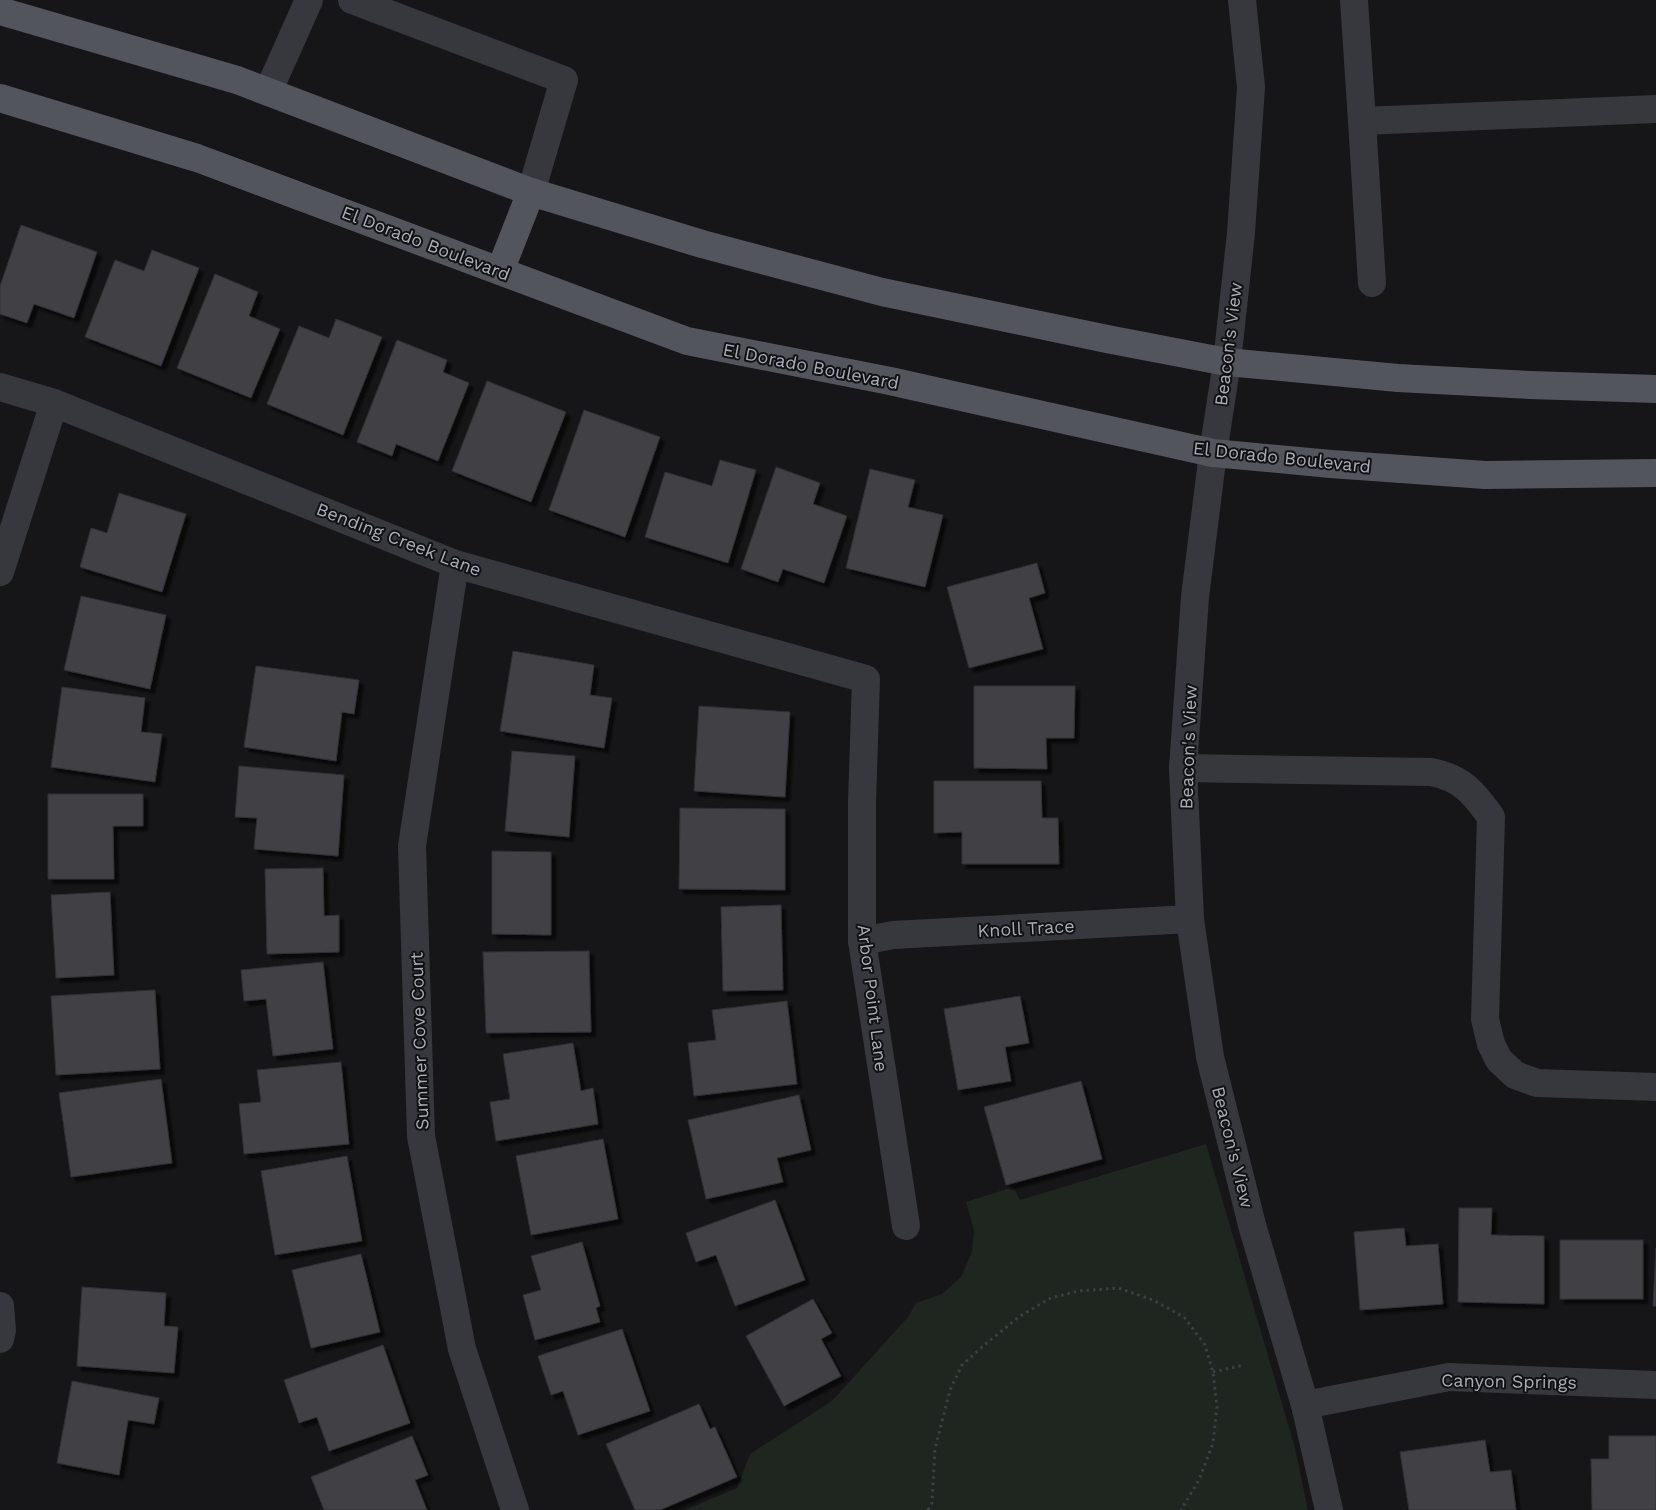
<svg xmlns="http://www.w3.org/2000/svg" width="1656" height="1510" viewBox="0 0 1656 1510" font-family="'Work Sans',sans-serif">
<defs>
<filter id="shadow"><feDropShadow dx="4.5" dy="4.5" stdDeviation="1" flood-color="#0009"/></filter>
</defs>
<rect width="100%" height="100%" fill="#161618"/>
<!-- green -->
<path fill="#1e261f" d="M1206,1144L1295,1448L1308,1510H685L737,1488L750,1454L832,1401L908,1317L916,1303L942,1294L961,1277L972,1252L974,1230L966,1202L1013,1187L1020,1200Z"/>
<!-- building -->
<g fill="#404145" stroke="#303034" filter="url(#shadow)">
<path d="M21,225L97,252L74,318L34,304L27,323L0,314V286Z"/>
<path d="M152,250L199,268L161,366L85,337L115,260L144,271Z"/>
<path d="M215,274L258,292L249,316L280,329L251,398L177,368Z"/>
<path d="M336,319L382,337L343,435L267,404L299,326L329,338Z"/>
<path d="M397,340L447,360L443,372L469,383L438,461L396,444L392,456L357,442Z"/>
<path d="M487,381L566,412L531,502L452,471Z"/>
<path d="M584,410L660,437L625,537L549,510Z"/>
<path d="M720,460L756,470L728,563L645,537L665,472L712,486Z"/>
<path d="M776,467L820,483L813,504L847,516L824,583L783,569L778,582L741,569Z"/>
<path d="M870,469L915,480L908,507L943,515L925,587L846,568Z"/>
<path d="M119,493L186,514L162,592L80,567L91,528L107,533Z"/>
<path d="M1037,563L1045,593L1029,598L1043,649L969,668L947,587Z"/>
<path d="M81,596L166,615L150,689L64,670Z"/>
<path d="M513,651L594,665L590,695L612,698L604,748L500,731Z"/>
<path d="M256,666L359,680L354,714L342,712L336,761L244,747Z"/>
<path d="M974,686H1075L1074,738H1046L1047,769L974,768Z"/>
<path d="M62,687L145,698L141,732L162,734L155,782L51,767Z"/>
<path d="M699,706L790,712L785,797L694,791Z"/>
<path d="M512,751L575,756L569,837L505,831Z"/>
<path d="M239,766L344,775L338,856L254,849L257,818L235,817Z"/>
<path d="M934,781H1041L1042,818H1058L1059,864H962V832L934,833Z"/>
<path d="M48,794H143V826H113L114,879H48Z"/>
<path d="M680,808L785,809V890L679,889Z"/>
<path d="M492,851L551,852V935L492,934Z"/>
<path d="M323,868L324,916L339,915V952L267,954L265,869Z"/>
<path d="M110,892L114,975L56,978L51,895Z"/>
<path d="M781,905L783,990L723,991L721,907Z"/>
<path d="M589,951L591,1032L486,1033L483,952Z"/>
<path d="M323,962L333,1049L273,1056L266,999L244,1001L241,970Z"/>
<path d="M155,990L160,1069L56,1075L51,996Z"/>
<path d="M1020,996L1029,1043L1005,1047L1011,1081L958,1090L944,1009Z"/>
<path d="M787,1001L797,1084L694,1096L688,1043L716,1040L712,1010Z"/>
<path d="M573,1043L581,1091L593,1088L598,1124L496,1141L490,1102L510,1099L503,1054Z"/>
<path d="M341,1062L349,1144L244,1154L239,1104L261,1102L257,1070Z"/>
<path d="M161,1079L172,1163L71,1177L59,1093Z"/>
<path d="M1081,1081L1102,1159L1006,1185L984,1107Z"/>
<path d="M799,1095L811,1150L777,1158L783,1182L706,1199L688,1120Z"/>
<path d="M603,1139L618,1219L531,1235L516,1156Z"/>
<path d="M347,1156L362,1241L275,1255L261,1171Z"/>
<path d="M775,1200L805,1280L735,1306L716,1255L696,1262L686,1233Z"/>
<path d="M1459,1208H1492L1491,1235L1544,1236V1304L1458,1302Z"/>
<path d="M1404,1228L1406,1246L1438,1244L1443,1304L1360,1310L1354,1232Z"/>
<rect x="1560" y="1240" width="83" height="59"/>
<path d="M582,1242L600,1306L596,1308L600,1322L535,1340L523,1295L541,1290L531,1256Z"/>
<path d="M1656,1248V1306H1653Z"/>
<path d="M361,1254L380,1332L311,1348L292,1270Z"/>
<path d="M82,1287L166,1293L164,1326L178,1327L174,1373L77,1366Z"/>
<path d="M813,1299L832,1333L821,1339L841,1376L784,1406L746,1336Z"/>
<path d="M622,1329L650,1411L578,1435L563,1391L551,1395L538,1356Z"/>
<path d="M383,1345L410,1423L329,1451L317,1417L299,1423L284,1380Z"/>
<path d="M72,1381L159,1398L154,1424L128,1420L119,1475L57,1463Z"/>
<path d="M699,1404L710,1429L715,1427L737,1477L660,1510H635L606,1444Z"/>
<path d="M412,1436L428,1475L415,1480L427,1510H324L311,1477Z"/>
<path d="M1609,1436H1656V1510H1592L1591,1459H1609Z"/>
<path d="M1485,1440L1490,1472L1511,1470L1516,1510H1409L1400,1452Z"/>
</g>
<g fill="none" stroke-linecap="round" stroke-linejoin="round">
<!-- path -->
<g stroke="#3d3f44" stroke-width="3" stroke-dasharray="2.5 4" stroke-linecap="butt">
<path d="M1213,1372L1244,1365"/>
<path d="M928,1510L932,1503L935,1449L950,1390L962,1365L982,1347L1020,1316L1051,1298L1078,1291L1118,1288L1153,1300L1184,1317L1205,1345L1213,1372L1217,1407L1213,1443L1199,1480L1181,1510"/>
</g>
<!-- minor -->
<g stroke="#37383d" stroke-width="28">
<path d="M352,0L564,80L531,192"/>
<path d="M1242,0L1251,87L1241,233L1227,362L1213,453L1195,597L1183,768L1190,919L1210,1057L1252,1225L1305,1405L1329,1510"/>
<path d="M1354,0L1362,121L1656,109"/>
<path d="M268,92L309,0"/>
<path d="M1362,121L1372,283"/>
<path d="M0,387L54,403L455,564L866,679L862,803V941L906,1226"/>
<path d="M455,564L412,846L421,1136L462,1349L515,1510"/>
<path d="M0,572L54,403"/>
<path d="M1183,768L1431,772C1462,778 1473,792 1491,817L1485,1019L1491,1044L1499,1060L1515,1075L1537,1083L1656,1087"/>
<path d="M862,941L893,935L1190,919"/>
<path d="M0,1306L2,1330L0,1339"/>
<path d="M1305,1405L1449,1377L1656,1385"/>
</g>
<!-- major -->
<g stroke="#53555c" stroke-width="28">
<path d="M0,11L237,80L531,192L702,244L882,292L1107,339L1227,362L1398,378L1530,385L1656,389"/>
<path d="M0,98L197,158L687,341L890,381L1213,453L1331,464L1485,475L1656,473"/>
<path d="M500,271L531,192"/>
</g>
</g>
<g text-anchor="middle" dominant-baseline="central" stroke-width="4" stroke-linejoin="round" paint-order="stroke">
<!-- street labels -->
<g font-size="18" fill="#a8adb8" stroke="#111113">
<text transform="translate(426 243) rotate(21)">El Dorado Boulevard</text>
<text transform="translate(1228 344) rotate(-83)">Beacon's View</text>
<text transform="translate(811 366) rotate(11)">El Dorado Boulevard</text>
<text transform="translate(1282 457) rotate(6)">El Dorado Boulevard</text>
<text transform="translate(399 539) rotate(21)">Bending Creek Lane</text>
<text transform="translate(1188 747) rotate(-88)">Beacon's View</text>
<text transform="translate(1026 928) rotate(-3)">Knoll Trace</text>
<text transform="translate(873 998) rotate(83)">Arbor Point Lane</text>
<text transform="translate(419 1041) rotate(-92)">Summer Cove Court</text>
<text transform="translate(1233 1147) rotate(76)">Beacon's View</text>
<text transform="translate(1509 1381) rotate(1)">Canyon Springs</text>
</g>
</g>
</svg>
